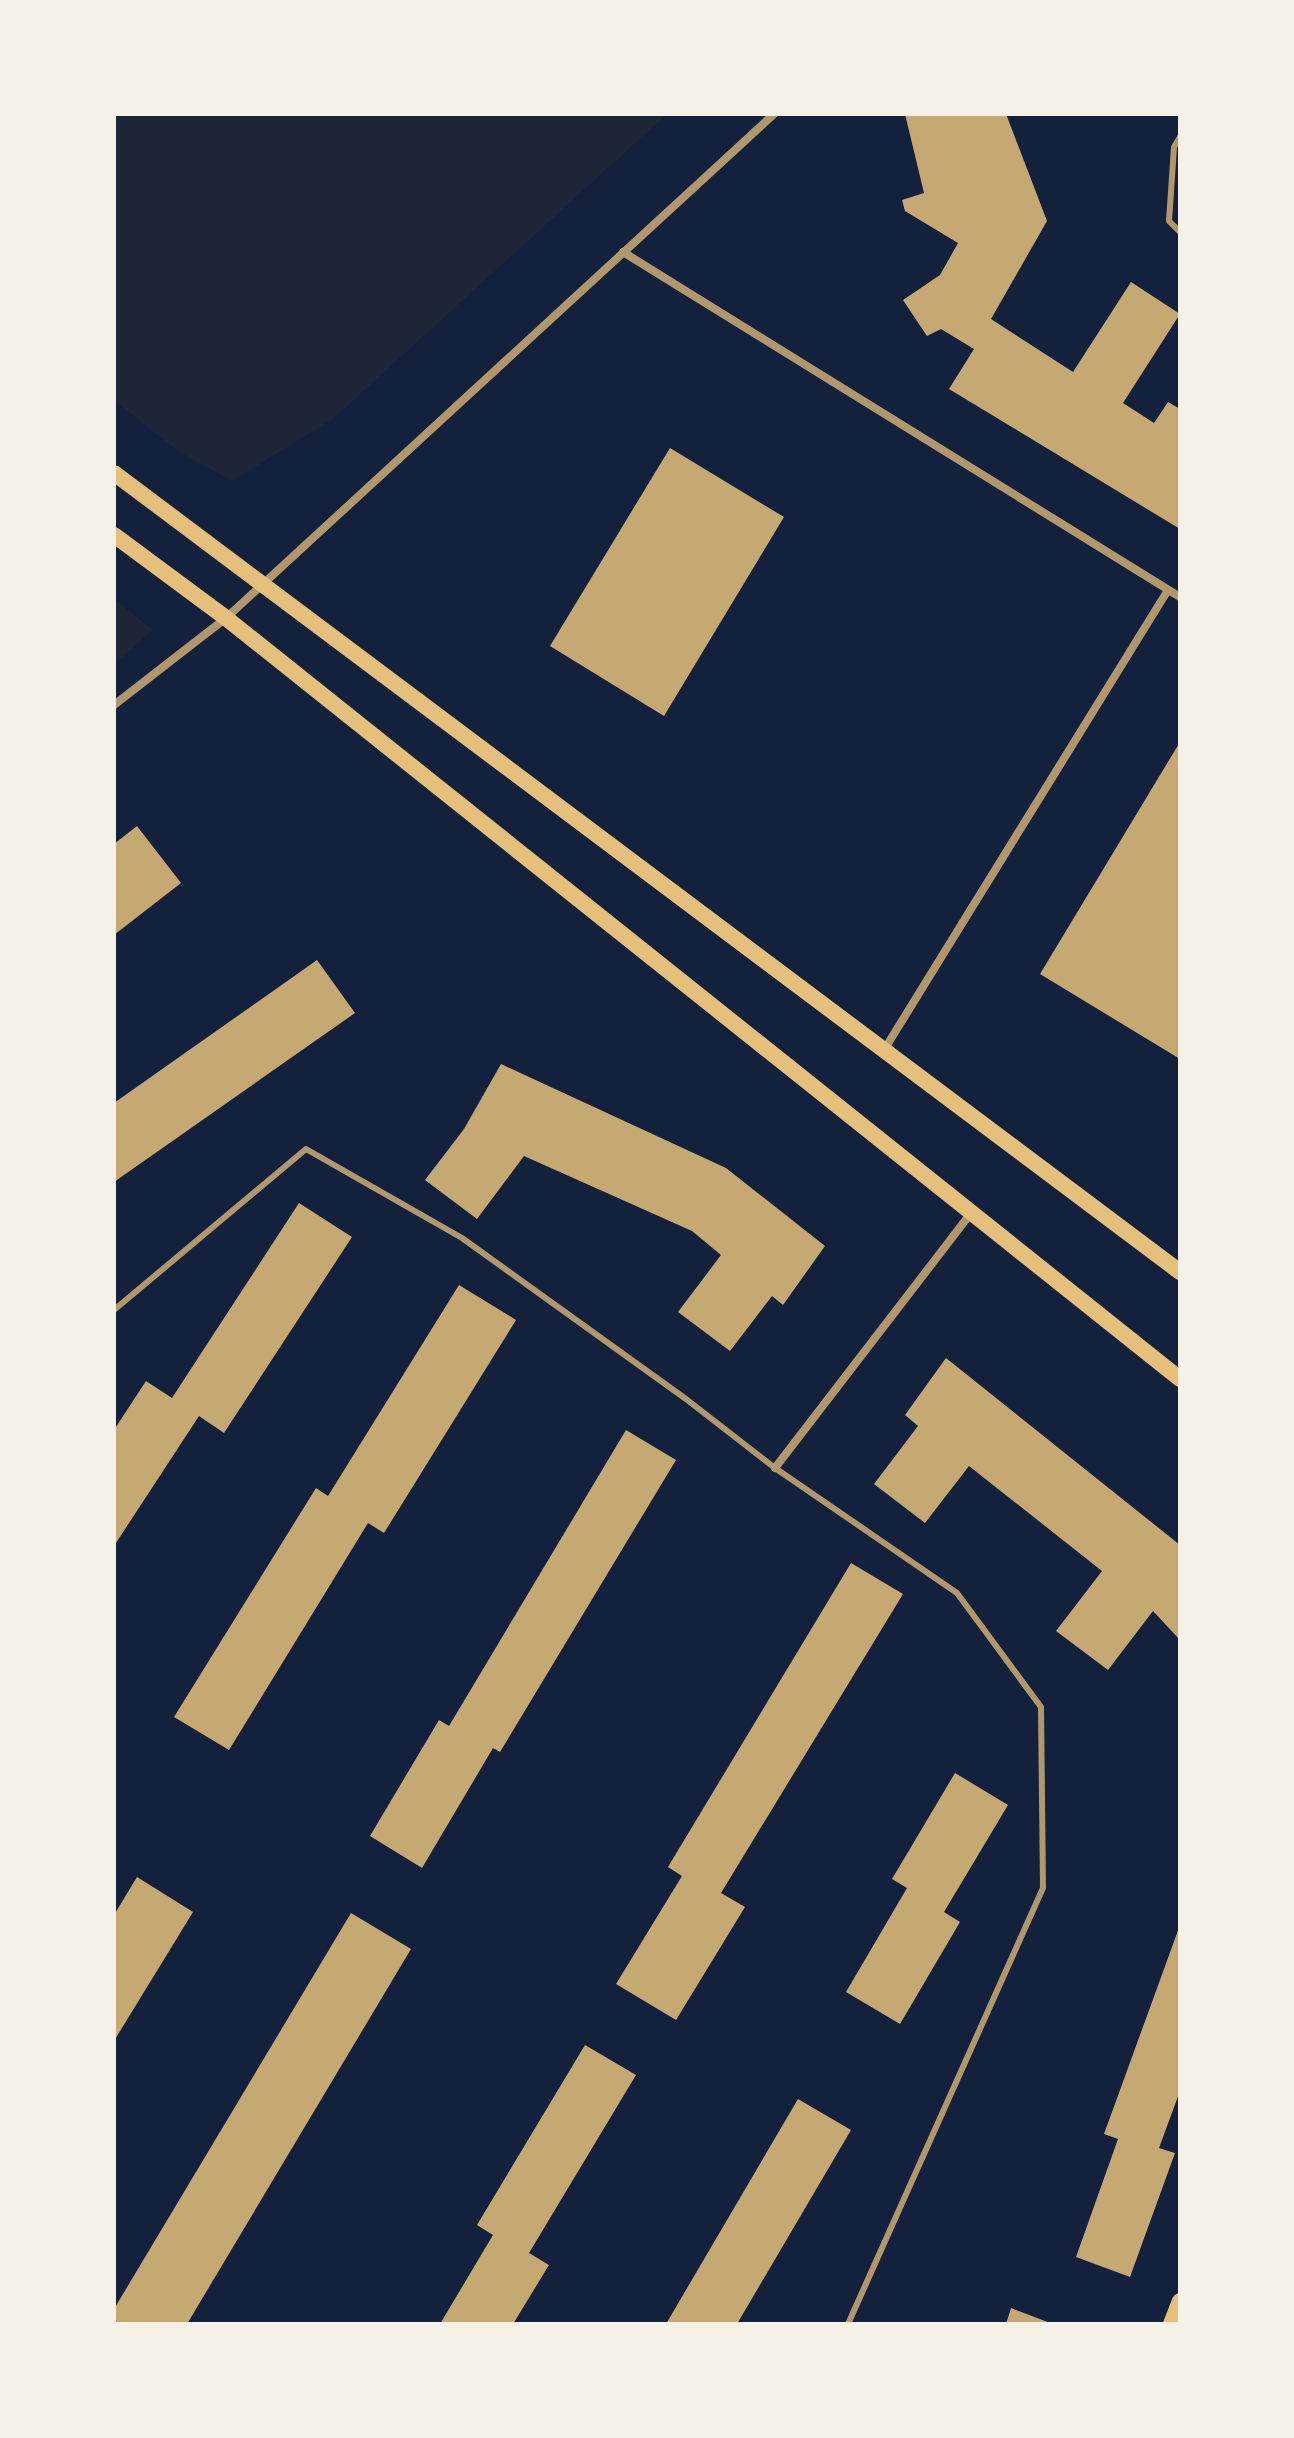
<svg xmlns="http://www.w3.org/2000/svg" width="1294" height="2438" viewBox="0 0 1294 2438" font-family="Manrope,sans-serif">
<rect width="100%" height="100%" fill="#14213d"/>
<!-- green -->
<g fill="#1d2539">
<path d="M114,114H667L333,419L232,481L176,450L114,400Z"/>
<path d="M114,599L153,630L114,664Z"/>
</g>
<!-- building -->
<g fill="#c6a872">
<path d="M905,114H1006L1047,221L991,319L1073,372L1131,282L1180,314L1123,403L1154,423L1168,402L1180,409V529L949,389L974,349L941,329L927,336L903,300L940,275L958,243L905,211L902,200L924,193Z"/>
<path d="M670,448L784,517L664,716L550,646Z"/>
<path d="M1180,742V1059L1040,974Z"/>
<path d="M137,826L181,883L114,935V844Z"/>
<path d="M317,960L355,1013L114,1182V1103Z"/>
<path d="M501,1064L726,1168L825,1246L783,1305L772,1296L730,1351L678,1312L721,1255L692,1231L524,1156L477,1219L425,1180L464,1129Z"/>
<path d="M299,1203L352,1237L224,1433L199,1416L114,1546V1430L146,1381L172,1398Z"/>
<path d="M459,1285L516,1320L384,1533L368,1523L229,1750L174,1717L316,1488L328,1496Z"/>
<path d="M946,1358L1180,1545V1640L1153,1611L1108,1670L1056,1631L1102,1571L969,1466L925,1523L874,1484L918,1426L905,1415Z"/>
<path d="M626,1430L676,1460L500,1752L493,1748L422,1868L370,1836L439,1720L449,1726Z"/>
<path d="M851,1563L903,1594L721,1893L745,1907L676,2020L616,1984L682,1876L668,1867Z"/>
<path d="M955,1773L1008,1805L944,1912L960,1922L900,2024L846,1992L907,1888L892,1879Z"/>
<path d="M137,1877L193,1912L114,2041V1915Z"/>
<path d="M351,1913L411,1949L187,2324H114V2309Z"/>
<path d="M1180,1925V2091L1159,2148L1175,2153L1130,2277L1076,2257L1118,2139L1104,2134Z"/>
<path d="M585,2045L636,2075L529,2253L549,2265L513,2324H440L493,2235L477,2225Z"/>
<path d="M798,2099L851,2130L737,2324H666Z"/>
<path d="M1011,2308L1053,2324H1006Z"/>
</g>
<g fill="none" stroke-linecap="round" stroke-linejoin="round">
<!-- service -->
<g stroke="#b1986c" stroke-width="6">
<path d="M1180,137L1174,147L1169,221L1180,232"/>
<path d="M114,1310L306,1149L462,1238L686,1399L775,1468L957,1593L1041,1707L1043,1888L848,2324"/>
</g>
<!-- minor -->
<g stroke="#b1986c" stroke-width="8">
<path d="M623,252L1180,597"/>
<path d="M114,705L226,618L774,114"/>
<path d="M884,1050L1168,590"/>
<path d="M775,1468L971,1213"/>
</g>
<!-- secondary -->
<g stroke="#e5c07b" stroke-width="16">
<path d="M114,473L1180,1272"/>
<path d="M114,535L226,618L1180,1379"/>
<path d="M1171,2324L1180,2301"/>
</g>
</g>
<!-- border -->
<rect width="1294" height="2438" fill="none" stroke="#f6f1e7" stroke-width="232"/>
</svg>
